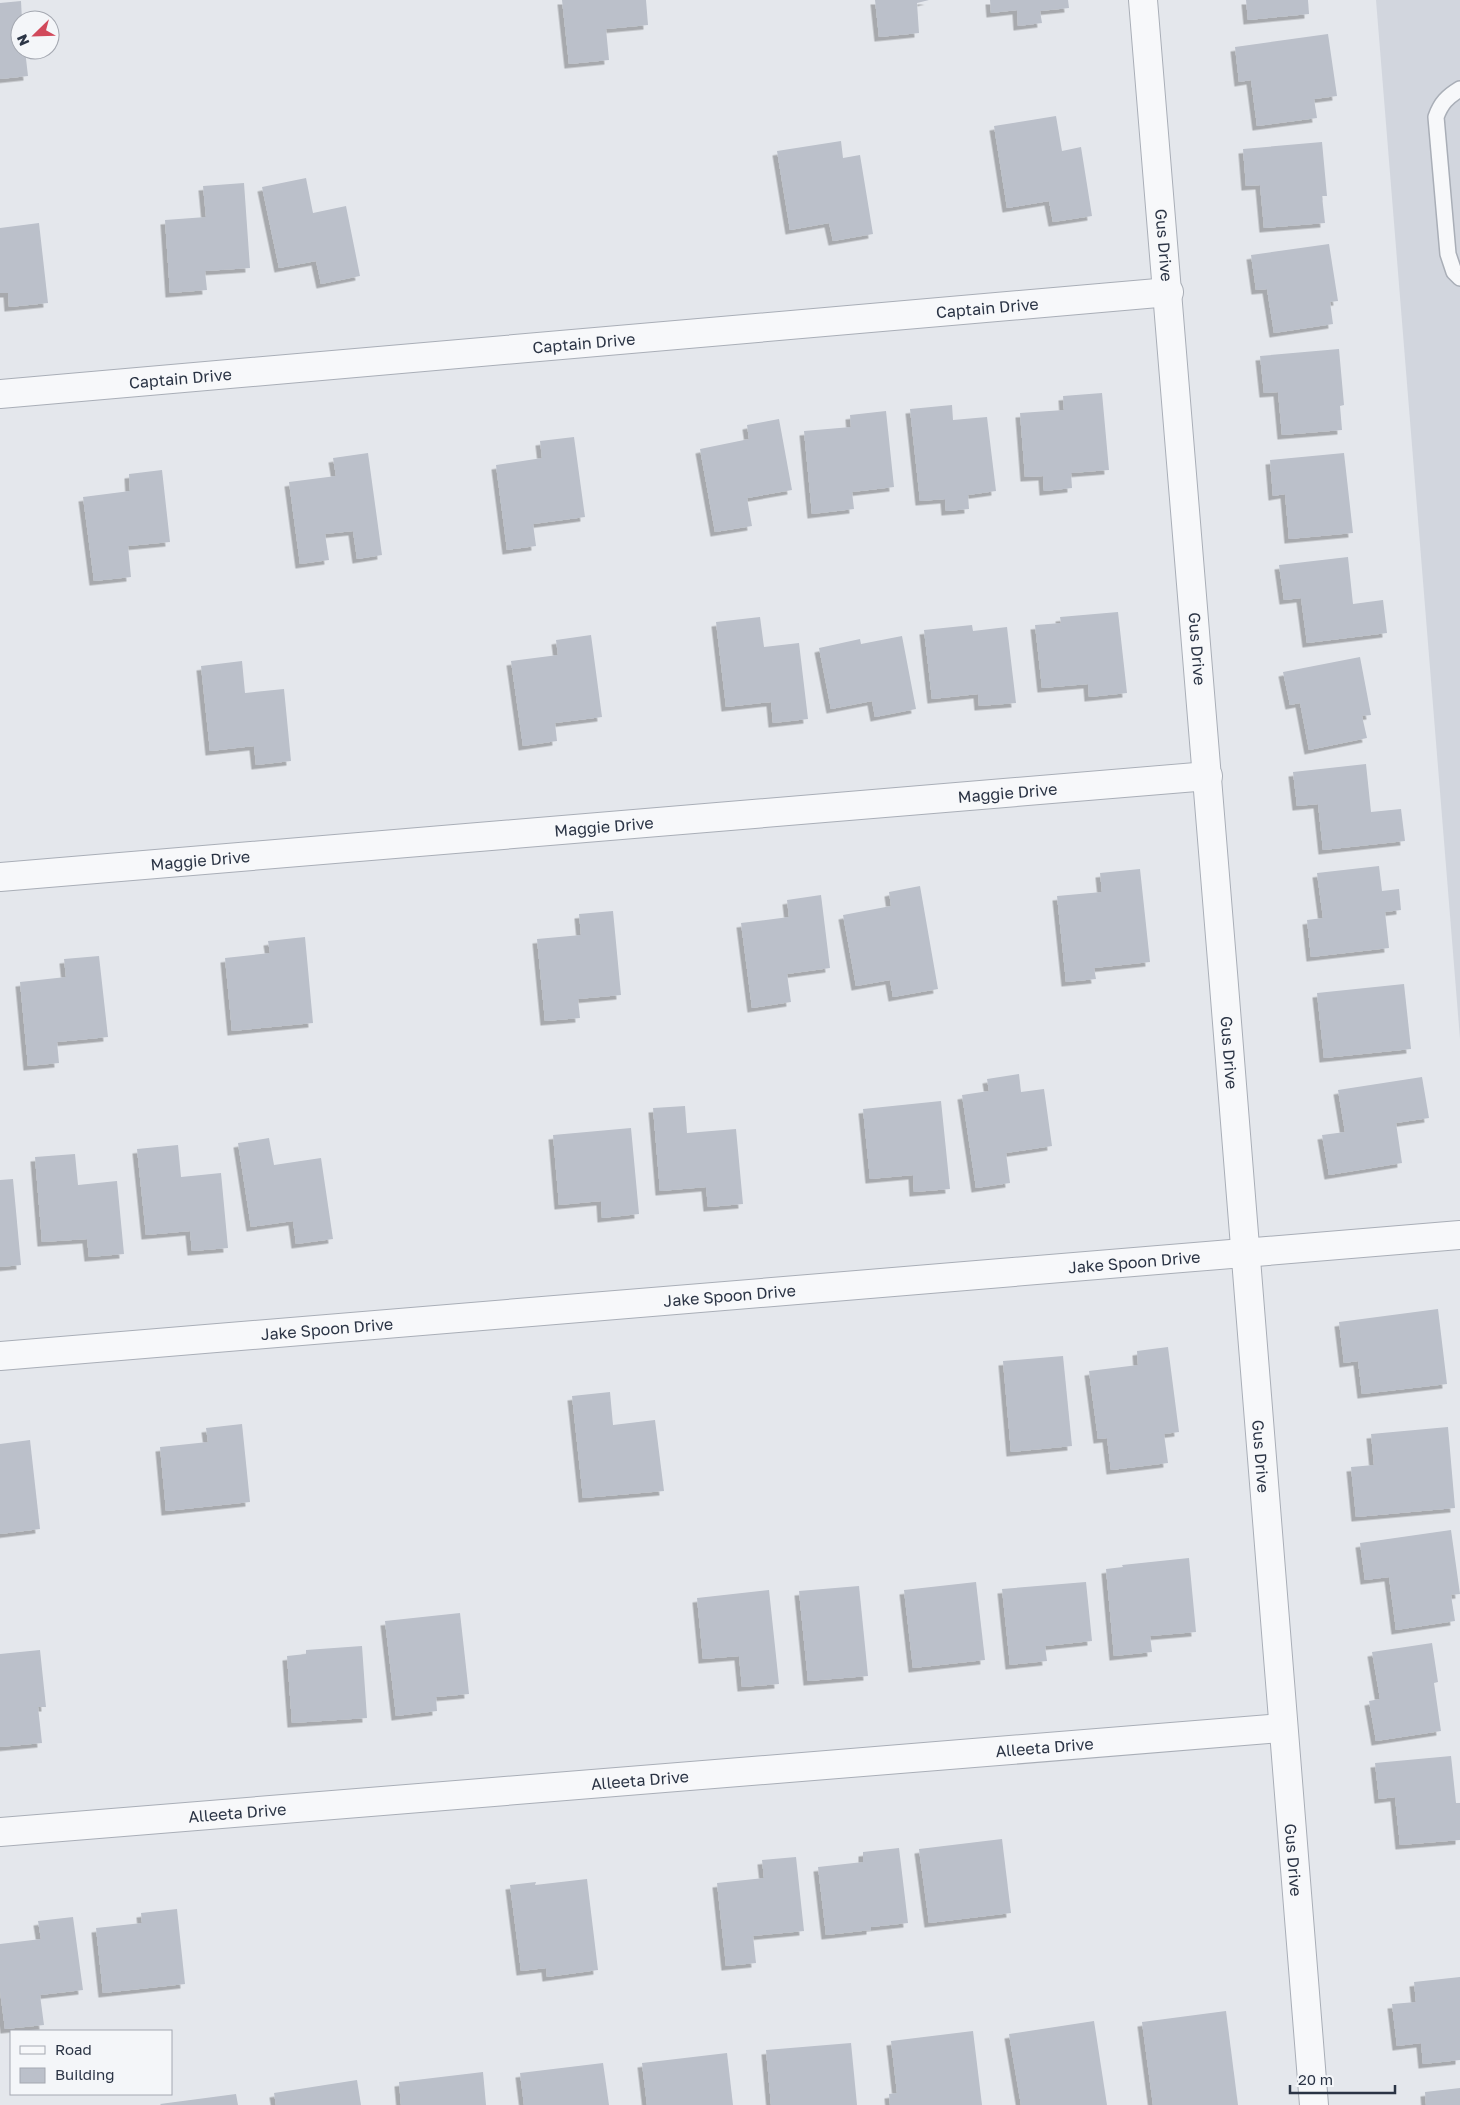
<svg xmlns="http://www.w3.org/2000/svg" width="1460" height="2105" viewBox="0 0 1460 2105" font-family="'Golos Text',sans-serif">
<defs>
<filter id="shadow"><feDropShadow dx="-4.5" dy="4.5" stdDeviation="0" flood-color="#0004"/></filter>
</defs>
<rect width="100%" height="100%" fill="#e4e7ec"/>
<!-- built -->
<path fill="#d2d6de" d="M1376,0H1460V1039Z"/>
<!-- building -->
<g fill="#bbc0ca" filter="url(#shadow)">
<path d="M562,0H646L648,25L606,29L609,60L569,64Z"/>
<path d="M875,0H929L917,3L919,33L879,37Z"/>
<path d="M990,0H1068L1069,8L1040,11L1042,23L1018,26L1017,10L991,13Z"/>
<path d="M1246,0H1308L1309,14L1248,20Z"/>
<path d="M21,1L22,20H20V50H25L28,76L0,79V3Z"/>
<path d="M1328,34L1337,96L1314,99L1317,118L1257,126L1251,80L1239,82L1235,47Z"/>
<path d="M1056,116L1062,151L1081,147L1092,216L1053,222L1049,201L1007,208L994,126Z"/>
<path d="M841,141L843,158L860,155L873,234L833,241L829,223L790,230L777,151Z"/>
<path d="M1322,142L1327,196H1322L1325,223L1264,228L1260,185L1246,186L1243,149Z"/>
<path d="M306,178L313,213L346,206L360,276L321,284L316,261L279,268L262,187Z"/>
<path d="M244,183L250,268L205,271L207,290L170,293L165,220L206,217L203,186Z"/>
<path d="M39,223L48,303L9,307L8,293H0V228Z"/>
<path d="M1329,244L1338,301L1330,302L1333,324L1274,333L1267,289L1256,290L1251,255Z"/>
<path d="M1339,349L1344,405L1340,406L1342,430L1282,435L1278,392L1264,393L1260,356Z"/>
<path d="M1102,393L1109,470L1071,473L1072,488L1044,491L1043,476L1025,477L1020,413L1064,410L1063,396Z"/>
<path d="M952,405L953,420L987,417L996,491L968,495L969,509L946,511L945,499L920,501L910,409Z"/>
<path d="M886,411L894,487L852,492L854,509L812,514L804,431L851,427L850,415Z"/>
<path d="M779,419L792,490L747,498L752,526L715,532L700,449L749,439L747,425Z"/>
<path d="M574,437L585,517L533,524L536,546L507,550L496,465L542,458L540,441Z"/>
<path d="M368,453L382,555L357,559L353,531L325,534L329,560L300,564L289,482L336,476L333,458Z"/>
<path d="M1344,453L1353,533L1289,539L1285,494L1273,496L1270,460Z"/>
<path d="M162,470L170,542L128,546L131,577L94,581L83,497L130,491L129,474Z"/>
<path d="M1348,557L1353,604L1383,600L1387,633L1307,643L1301,598L1284,600L1279,565Z"/>
<path d="M1118,612L1127,693L1089,697L1088,684L1042,688L1035,625L1061,623L1060,617Z"/>
<path d="M760,617L764,647L799,643L808,719L773,723L771,702L726,707L716,622Z"/>
<path d="M972,625L973,631L1007,627L1016,703L979,706L978,694L932,699L924,630Z"/>
<path d="M591,635L602,717L555,723L557,741L523,746L511,661L558,655L556,640Z"/>
<path d="M902,636L916,709L875,717L872,701L831,709L819,648L860,639L861,644Z"/>
<path d="M1360,657L1371,715L1362,716L1367,738L1309,750L1300,703L1290,705L1283,672Z"/>
<path d="M242,661L245,693L284,689L291,761L256,765L254,746L210,751L201,666Z"/>
<path d="M1366,764L1371,812L1401,809L1405,841L1323,850L1318,804L1297,806L1293,772Z"/>
<path d="M1379,866L1382,891L1399,889L1401,910L1385,912L1389,948L1311,957L1307,920L1323,918L1317,873Z"/>
<path d="M1140,869L1150,962L1094,968L1096,979L1066,982L1057,896L1102,892L1100,873Z"/>
<path d="M920,886L938,989L893,997L890,980L856,986L843,915L891,906L889,892Z"/>
<path d="M821,895L830,968L787,974L791,1002L752,1008L741,923L789,917L787,900Z"/>
<path d="M613,911L621,995L578,999L580,1018L545,1021L537,939L581,935L579,914Z"/>
<path d="M305,937L313,1023L232,1031L225,958L270,953L268,941Z"/>
<path d="M99,956L108,1037L57,1042L59,1063L28,1066L20,982L66,977L64,959Z"/>
<path d="M1404,984L1411,1049L1324,1058L1317,993Z"/>
<path d="M1019,1074L1021,1092L1044,1089L1052,1146L1006,1153L1010,1183L976,1188L962,1095L989,1091L987,1079Z"/>
<path d="M1422,1077L1429,1118L1396,1123L1402,1163L1329,1175L1322,1135L1345,1132L1338,1090Z"/>
<path d="M941,1101L950,1189L914,1192L913,1175L870,1179L863,1109Z"/>
<path d="M685,1106L687,1133L736,1129L743,1204L708,1207L706,1187L660,1191L653,1108Z"/>
<path d="M631,1128L639,1214L602,1218L601,1201L559,1205L553,1135Z"/>
<path d="M269,1138L274,1165L321,1158L333,1239L296,1244L293,1221L251,1227L238,1143Z"/>
<path d="M178,1145L181,1177L221,1173L228,1248L192,1251L190,1231L146,1235L137,1149Z"/>
<path d="M75,1154L78,1185L117,1181L124,1254L89,1257L87,1239L42,1242L35,1157Z"/>
<path d="M13,1179L21,1265L0,1267V1180Z"/>
<path d="M1438,1309L1447,1384L1362,1394L1358,1361L1344,1363L1339,1322Z"/>
<path d="M1168,1347L1179,1432L1164,1434L1168,1463L1111,1470L1107,1438L1098,1439L1089,1371L1138,1365L1137,1351Z"/>
<path d="M1063,1356L1072,1446L1011,1452L1003,1361Z"/>
<path d="M610,1392L613,1425L655,1420L664,1491L583,1498L572,1396Z"/>
<path d="M242,1424L250,1502L166,1511L160,1447L208,1442L206,1428Z"/>
<path d="M1448,1427L1455,1508L1356,1517L1351,1467L1374,1465L1371,1434Z"/>
<path d="M30,1440L40,1529L0,1534V1444Z"/>
<path d="M1451,1530L1460,1594L1451,1595L1455,1621L1396,1630L1389,1577L1365,1580L1360,1543Z"/>
<path d="M1189,1558L1196,1632L1150,1636L1152,1652L1114,1656L1106,1569L1123,1567L1122,1565Z"/>
<path d="M976,1582L985,1660L913,1668L904,1590Z"/>
<path d="M1086,1582L1092,1641L1045,1646L1047,1661L1010,1665L1002,1589Z"/>
<path d="M859,1586L868,1676L808,1681L799,1591Z"/>
<path d="M769,1590L779,1684L742,1687L739,1656L703,1659L697,1598Z"/>
<path d="M460,1613L469,1694L436,1697L437,1711L396,1716L385,1621Z"/>
<path d="M1432,1643L1438,1682L1434,1683L1441,1731L1376,1741L1369,1701L1380,1699L1372,1652Z"/>
<path d="M362,1646L367,1718L292,1723L287,1656L306,1654V1650Z"/>
<path d="M40,1650L46,1707H38L42,1743L0,1747V1654Z"/>
<path d="M1451,1756L1456,1803H1460V1840L1400,1845L1395,1797L1379,1799L1375,1763Z"/>
<path d="M1002,1839L1011,1913L929,1923L919,1849Z"/>
<path d="M899,1848L908,1923L871,1927V1930L826,1935L818,1867L863,1862V1852Z"/>
<path d="M796,1857L804,1931L753,1936L756,1963L726,1966L717,1883L764,1878L762,1860Z"/>
<path d="M587,1879L598,1970L547,1977L546,1968L521,1971L510,1885L536,1882L535,1885Z"/>
<path d="M177,1909L185,1984L103,1993L96,1928L142,1923L141,1913Z"/>
<path d="M73,1917L83,1990L40,1995L44,2025L5,2029L0,1991V1944L41,1939L38,1921Z"/>
<path d="M1460,1977V2060L1423,2064L1421,2043L1397,2046L1392,2004L1416,2002L1414,1982Z"/>
<path d="M1226,2011L1238,2105H1153L1142,2022Z"/>
<path d="M1094,2021L1107,2105H1021L1009,2034Z"/>
<path d="M973,2031L982,2105H890L889,2094L897,2093L891,2041Z"/>
<path d="M851,2043L857,2105H771L766,2050Z"/>
<path d="M727,2053L733,2105H647L642,2063Z"/>
<path d="M603,2063L609,2105H524L520,2073Z"/>
<path d="M483,2072L486,2105H401L399,2082Z"/>
<path d="M357,2080L361,2105H276L274,2093Z"/>
<path d="M1460,2088V2105H1426L1425,2092Z"/>
<path d="M236,2094L238,2105H161L160,2104Z"/>
</g>
<g fill="none" stroke-linecap="round" stroke-linejoin="round">
<!-- lane casing -->
<g stroke="#a9aeb7" stroke-width="18">
<path id="lane" d="M1460,89C1447,97 1441,103 1436,117L1448,254L1454,272L1460,278"/>
</g>
<!-- street casing -->
<g stroke="#a9aeb7" stroke-width="30">
<g id="street">
<path id="s1" d="M1143,0C1205,701 1254,1404 1314,2105"/>
<path id="s2" d="M0,394L1169,292"/>
<path id="s3" d="M0,877L1208,776"/>
<path id="s4" d="M0,1356L1460,1235"/>
<path id="s5" d="M0,1832L1282,1728"/>
</g>
</g>
<!-- lane -->
<use href="#lane" stroke="#f7f8fa" stroke-width="15"/>
<!-- street -->
<use href="#street" stroke="#f7f8fa" stroke-width="28"/>
</g>
<g text-anchor="middle" dominant-baseline="central" stroke-width="4" stroke-linejoin="round" paint-order="stroke">
<!-- street labels -->
<g font-size="16" fill="#2b3445" stroke="#f4f6f9">
<text stroke="none"><textPath href="#s1" startOffset="246">Gus Drive</textPath></text>
<text stroke="none"><textPath href="#s2" startOffset="991">Captain Drive</textPath></text>
<text stroke="none"><textPath href="#s2" startOffset="586">Captain Drive</textPath></text>
<text stroke="none"><textPath href="#s2" startOffset="181">Captain Drive</textPath></text>
<text stroke="none"><textPath href="#s1" startOffset="651">Gus Drive</textPath></text>
<text stroke="none"><textPath href="#s3" startOffset="1011">Maggie Drive</textPath></text>
<text stroke="none"><textPath href="#s3" startOffset="606">Maggie Drive</textPath></text>
<text stroke="none"><textPath href="#s3" startOffset="201">Maggie Drive</textPath></text>
<text stroke="none"><textPath href="#s1" startOffset="1056">Gus Drive</textPath></text>
<text stroke="none"><textPath href="#s4" startOffset="1138">Jake Spoon Drive</textPath></text>
<text stroke="none"><textPath href="#s4" startOffset="732">Jake Spoon Drive</textPath></text>
<text stroke="none"><textPath href="#s4" startOffset="328">Jake Spoon Drive</textPath></text>
<text stroke="none"><textPath href="#s1" startOffset="1461">Gus Drive</textPath></text>
<text stroke="none"><textPath href="#s5" startOffset="1048">Alleeta Drive</textPath></text>
<text stroke="none"><textPath href="#s5" startOffset="642">Alleeta Drive</textPath></text>
<text stroke="none"><textPath href="#s5" startOffset="238">Alleeta Drive</textPath></text>
<text stroke="none"><textPath href="#s1" startOffset="1866">Gus Drive</textPath></text>
</g>
</g>
<!-- legend -->
<rect x="10" y="2030" width="162" height="65" fill="#f4f6f9" stroke="#a4a8b1"/>
<rect x="20" y="2046" width="25" height="8" fill="#f7f8fa" stroke="#a4a8b1"/>
<text x="55" y="2055" font-size="15" fill="#2b3445">Road</text>
<rect x="20" y="2068" width="25" height="15" fill="#bbc0ca" stroke="#a4a8b1"/>
<text x="55" y="2080" font-size="15" fill="#2b3445">Building</text>
<!-- north arrow -->
<g transform="translate(35 35) rotate(247)"><circle r="24" fill="#f4f6f9" stroke="#a4a8b1"/>
<path d="M0-4L9 19L0 12L-9 19Z" fill="#d1495b"/>
<text y="-8" font-size="14" font-weight="bold" text-anchor="middle" fill="#2b3445">N</text>
</g>
<!-- scale -->
<path d="M1290 2085v8h105v-8" fill="none" stroke="#2b3445" stroke-width="2.5"/>
<text x="1298" y="2085" font-size="15" fill="#2b3445" stroke="#f4f6f9" stroke-width="4" paint-order="stroke">20 m</text>
</svg>
